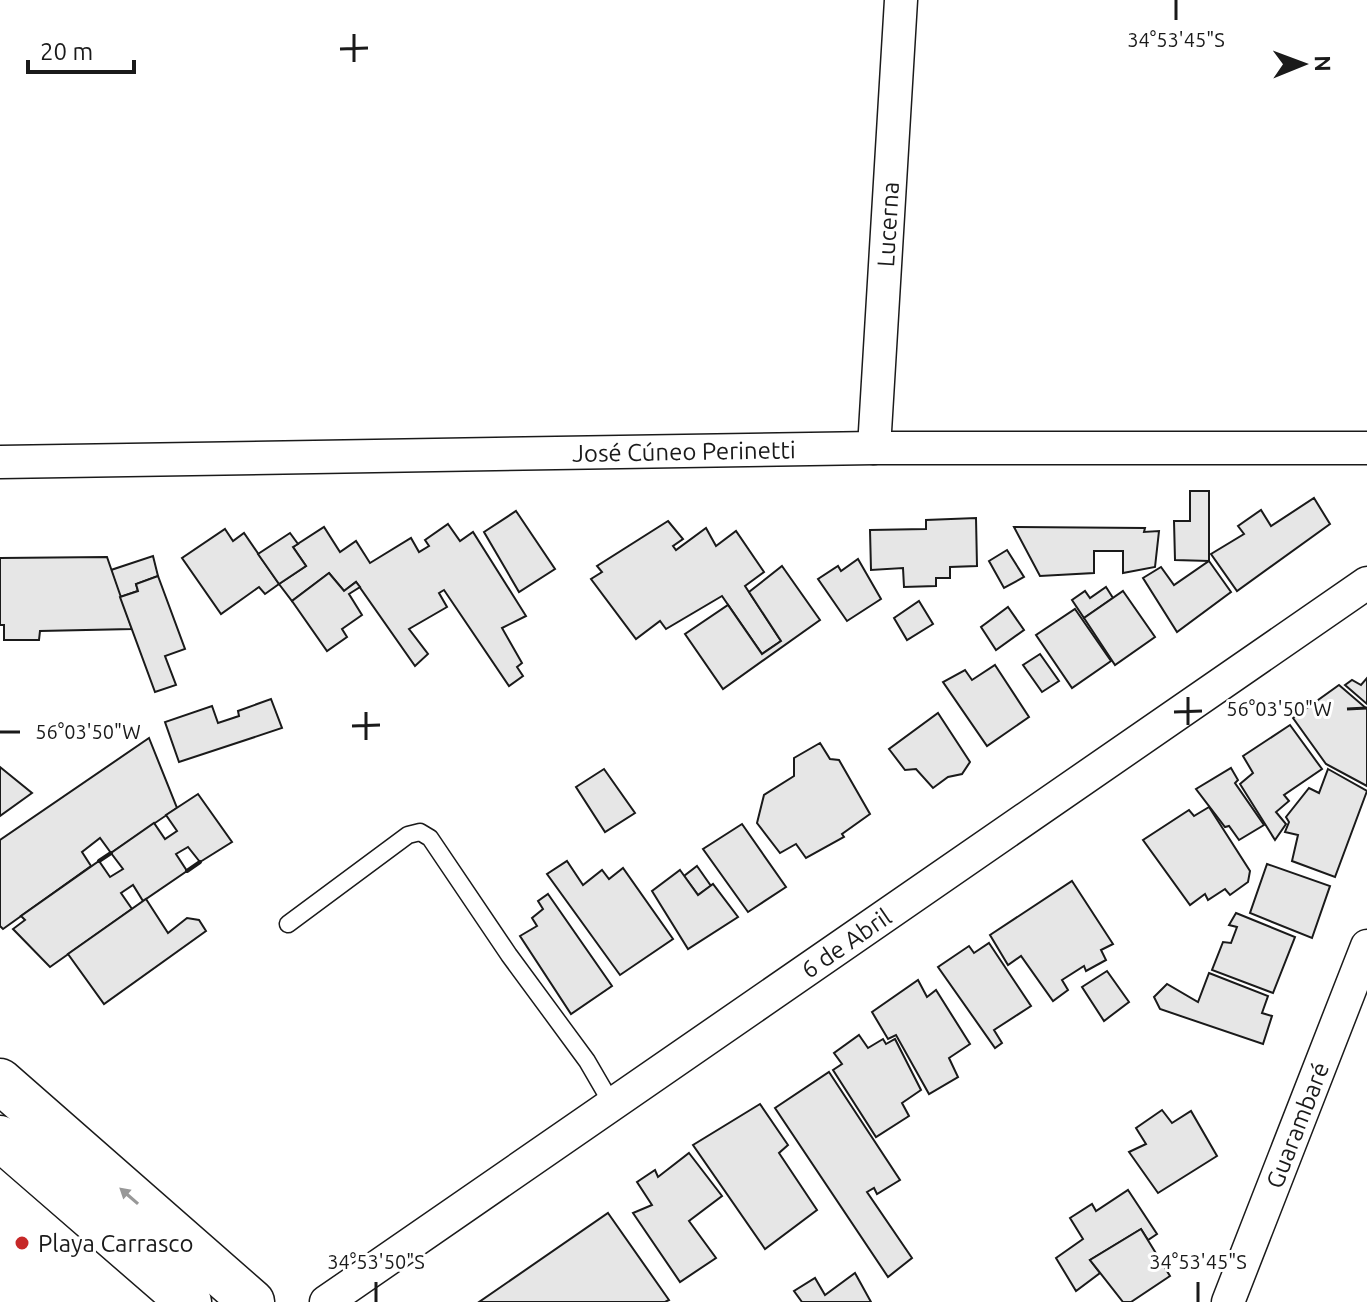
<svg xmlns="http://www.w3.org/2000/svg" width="1367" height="1302" viewBox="0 0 1367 1302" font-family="Ubuntu,sans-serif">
<rect width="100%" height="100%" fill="#fff"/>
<!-- building -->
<g fill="#e6e6e6" stroke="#1a1a1a" stroke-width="2">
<path d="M1190,491H1209V561L1175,560L1174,521H1190Z"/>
<path d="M1314,498L1330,524L1237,591L1211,554L1244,534L1238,526L1261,510L1271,526Z"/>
<path d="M516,511L555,569L519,592L484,532Z"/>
<path d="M976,518L977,566L950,567V578H936V586L904,587L903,568L871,570L870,530L926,529V520Z"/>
<path d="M668,521L683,539L673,546L676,550L706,528L716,546L736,531L764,572L745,586L781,641L762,654L722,596L666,629L660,621L636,639L591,579L602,572L597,566Z"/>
<path d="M448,524L460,541L473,532L526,616L502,628L522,663L517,667L523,676L509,686L444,590L439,593L447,607L409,629L428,654L415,666L356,582L344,591L329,573L292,601L279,584L306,566L293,547L324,527L340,552L356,541L370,563L411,538L419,552L429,546L425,540Z"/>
<path d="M1014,527L1145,528L1144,532L1159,531L1155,567L1123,573V551H1094V573L1040,576Z"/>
<path d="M225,529L233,541L244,533L279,584L265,594L259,587L221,614L182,558Z"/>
<path d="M290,533L298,544L293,547L306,566L279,584L258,554Z"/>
<path d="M1007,550L1024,577L1004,588L989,561Z"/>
<path d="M153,556L158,576L136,584L138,591L120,597L111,570Z"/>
<path d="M107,557L132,629L40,631L39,640H4V625H0V558Z"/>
<path d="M858,559L881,599L847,621L818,579L838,566L841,571Z"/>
<path d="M1209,561L1231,592L1177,632L1143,578L1161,567L1174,585Z"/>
<path d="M782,566L820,620L723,689L685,634L728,605L762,654L781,641L749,592Z"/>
<path d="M329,573L344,591L356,582L360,587L349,594L362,615L342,629L347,637L327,651L292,601Z"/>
<path d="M158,576L185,649L165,656L176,685L155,692L120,597L138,591L136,584Z"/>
<path d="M1106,587L1113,598L1084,618L1072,600L1085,591L1090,598Z"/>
<path d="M1123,591L1155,637L1115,665L1084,618Z"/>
<path d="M919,601L933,624L907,640L894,618Z"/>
<path d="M1008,607L1024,630L996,650L981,627Z"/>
<path d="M1075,609L1111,661L1072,688L1036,635Z"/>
<path d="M1040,654L1059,681L1042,692L1023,665Z"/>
<path d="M995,665L1029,717L987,746L943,682L965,670L972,680Z"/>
<path d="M1367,678V704L1345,685L1352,680L1361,685Z"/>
<path d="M1339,685L1367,709V786L1326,764L1293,718Z"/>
<path d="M271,699L282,728L179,762L165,722L212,706L218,723L239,716L238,711Z"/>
<path d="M938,713L970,762L962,774L948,777L933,788L916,769L905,770L889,749Z"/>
<path d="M1290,725L1322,769L1284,795L1289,801L1276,812L1286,824L1275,840L1240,784L1253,773L1243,756Z"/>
<path d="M149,738L177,808L111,853L100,838L82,852L91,866L3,929L0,926V840Z"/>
<path d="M820,743L830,759L839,760L870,814L842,834L844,837L806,858L796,844L780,853L757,823L764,795L794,776V758Z"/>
<path d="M0,767L32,793L0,816Z"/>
<path d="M1231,768L1238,780L1235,783L1264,825L1239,840L1229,826L1225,827L1196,789Z"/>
<path d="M604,769L635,813L605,832L576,787Z"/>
<path d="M1328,769L1367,791L1335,877L1292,861L1298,835L1285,832L1289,822L1286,817L1309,788L1319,793Z"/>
<path d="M198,794L232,842L200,862L188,847L176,854L187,871L143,901L133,885L121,893L132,909L50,967L13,929L25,920L21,916L99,861L110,877L123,869L111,853L154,823L165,839L177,831L166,815Z"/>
<path d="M1209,807L1250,871L1248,882L1230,895L1225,889L1208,900L1205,894L1190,905L1143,840L1189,810L1194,816Z"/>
<path d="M742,824L786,887L748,912L703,849Z"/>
<path d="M567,861L583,885L602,870L609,879L623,868L673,939L620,975L547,874Z"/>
<path d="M1267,864L1330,886L1312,938L1250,913Z"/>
<path d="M697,866L711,886L698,895L684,876Z"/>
<path d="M680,870L698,895L713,884L738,917L688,949L652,891Z"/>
<path d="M1072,881L1113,944L1101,950L1106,960L1086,971L1084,966L1062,980L1068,990L1053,1001L1021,956L1008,965L990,935Z"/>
<path d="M548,894L612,986L571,1014L520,936L537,926L532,918L543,909L538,901Z"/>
<path d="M146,899L168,933L187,918L199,920L206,931L104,1004L68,954Z"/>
<path d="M1236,913L1295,937L1273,993L1212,970L1223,942L1231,943L1237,927L1229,925Z"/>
<path d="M989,943L1031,1006L994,1030L1002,1043L995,1048L938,967L969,946L974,953Z"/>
<path d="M1107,971L1129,1002L1104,1021L1082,987Z"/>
<path d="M1209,973L1268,996L1262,1013L1272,1016L1263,1044L1160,1009L1154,997L1167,984L1198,1002Z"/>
<path d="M918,980L927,997L936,990L970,1044L949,1058L958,1077L929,1094L896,1035L888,1039L872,1012Z"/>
<path d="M859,1035L868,1048L883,1039L886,1044L895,1039L921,1090L902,1103L909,1116L876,1137L833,1070L842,1064L834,1053Z"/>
<path d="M829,1072L900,1180L877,1194L874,1188L867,1192L912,1258L888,1277L775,1108Z"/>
<path d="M760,1104L788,1145L779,1153L817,1210L765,1249L693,1145Z"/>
<path d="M1162,1110L1172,1123L1191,1111L1217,1156L1158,1193L1129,1152L1146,1144L1136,1128Z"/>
<path d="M689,1153L722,1196L689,1221L716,1258L680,1282L633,1213L652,1205L637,1182L655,1170L658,1177Z"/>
<path d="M1128,1190L1157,1234L1148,1240L1141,1229L1090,1260L1100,1273L1076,1291L1056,1258L1083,1239L1070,1218L1092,1204L1096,1211Z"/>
<path d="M608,1213L669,1300L665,1302H479Z"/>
<path d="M1141,1229L1170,1276L1131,1302H1123L1090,1260Z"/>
<path d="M855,1273L871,1302H802L794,1291L815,1278L825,1295Z"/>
</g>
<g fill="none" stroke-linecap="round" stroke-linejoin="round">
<!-- lane casing -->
<g stroke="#1a1a1a" stroke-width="19">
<path id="lane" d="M288,924L408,835L420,832L430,838L509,955L587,1061L612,1104"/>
</g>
<!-- street casing -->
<g stroke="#1a1a1a" stroke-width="35">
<g id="street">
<path id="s1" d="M874,448L901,0"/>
<path id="s2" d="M0,462L874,448H1367"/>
<path id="s3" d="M326,1302L1367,583"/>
<path id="s4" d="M1228,1302L1367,946"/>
</g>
</g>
<!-- primary casing -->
<g stroke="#1a1a1a" stroke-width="47">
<g id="primary">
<path d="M0,1081L252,1302"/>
<path d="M0,1138L189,1302"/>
</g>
</g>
<!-- lane -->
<use href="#lane" stroke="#fff" stroke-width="16"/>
<!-- street -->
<use href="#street" stroke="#fff" stroke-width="32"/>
<!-- primary -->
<use href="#primary" stroke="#fff" stroke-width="44"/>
<!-- wall -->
<g stroke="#1a1a1a" stroke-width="4">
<path d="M99,861L111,853"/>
<path d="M187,871L200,862"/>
</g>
</g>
<!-- one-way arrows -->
<defs><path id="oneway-solid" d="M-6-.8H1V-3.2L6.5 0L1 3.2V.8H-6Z" transform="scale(2)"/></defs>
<use fill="#989898" href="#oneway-solid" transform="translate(129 1196) rotate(-139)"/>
<!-- ticks -->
<path fill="none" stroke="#1a1a1a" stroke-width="3" d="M1176,0V20M354,34V62M340,49L368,48M1188,697V725M1347,709L1367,708M366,712V740M1174,712L1202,711M352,726L380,725M0,732H20M376,1282V1302M1198,1282V1302"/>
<!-- markers -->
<circle fill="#c62828" stroke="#fff" stroke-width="3" cx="22" cy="1243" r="8"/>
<g text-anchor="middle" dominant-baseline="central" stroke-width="6" stroke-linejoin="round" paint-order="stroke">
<!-- street labels -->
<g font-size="24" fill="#1a1a1a" stroke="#fff">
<text stroke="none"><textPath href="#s1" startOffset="224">Lucerna</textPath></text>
<text stroke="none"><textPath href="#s2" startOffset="684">José Cúneo Perinetti</textPath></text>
<text stroke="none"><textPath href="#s3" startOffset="632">6 de Abril</textPath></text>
<text stroke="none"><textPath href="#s4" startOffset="190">Guarambaré</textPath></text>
</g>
<!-- poi labels -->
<g font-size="24" fill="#1a1a1a" stroke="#fff" text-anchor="start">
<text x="38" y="1243">Playa Carrasco</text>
</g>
</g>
<g font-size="20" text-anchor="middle" fill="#1a1a1a" stroke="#fff" stroke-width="6" stroke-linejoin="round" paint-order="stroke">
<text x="1176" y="47">34°53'45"S</text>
<text x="1279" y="716">56°03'50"W</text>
<text x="88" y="739">56°03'50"W</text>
<text x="376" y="1269">34°53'50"S</text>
<text x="1198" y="1269">34°53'45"S</text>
</g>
<!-- north arrow -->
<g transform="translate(1303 64) rotate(89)" stroke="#ffffff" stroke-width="6" paint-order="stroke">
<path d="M0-6L14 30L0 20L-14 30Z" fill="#1a1a1a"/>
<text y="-12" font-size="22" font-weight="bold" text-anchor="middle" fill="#1a1a1a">N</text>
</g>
<!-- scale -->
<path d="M28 60v12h106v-12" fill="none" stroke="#1a1a1a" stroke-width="4"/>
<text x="40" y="60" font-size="24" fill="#1a1a1a" stroke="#ffffff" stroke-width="6" paint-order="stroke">20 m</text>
</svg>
